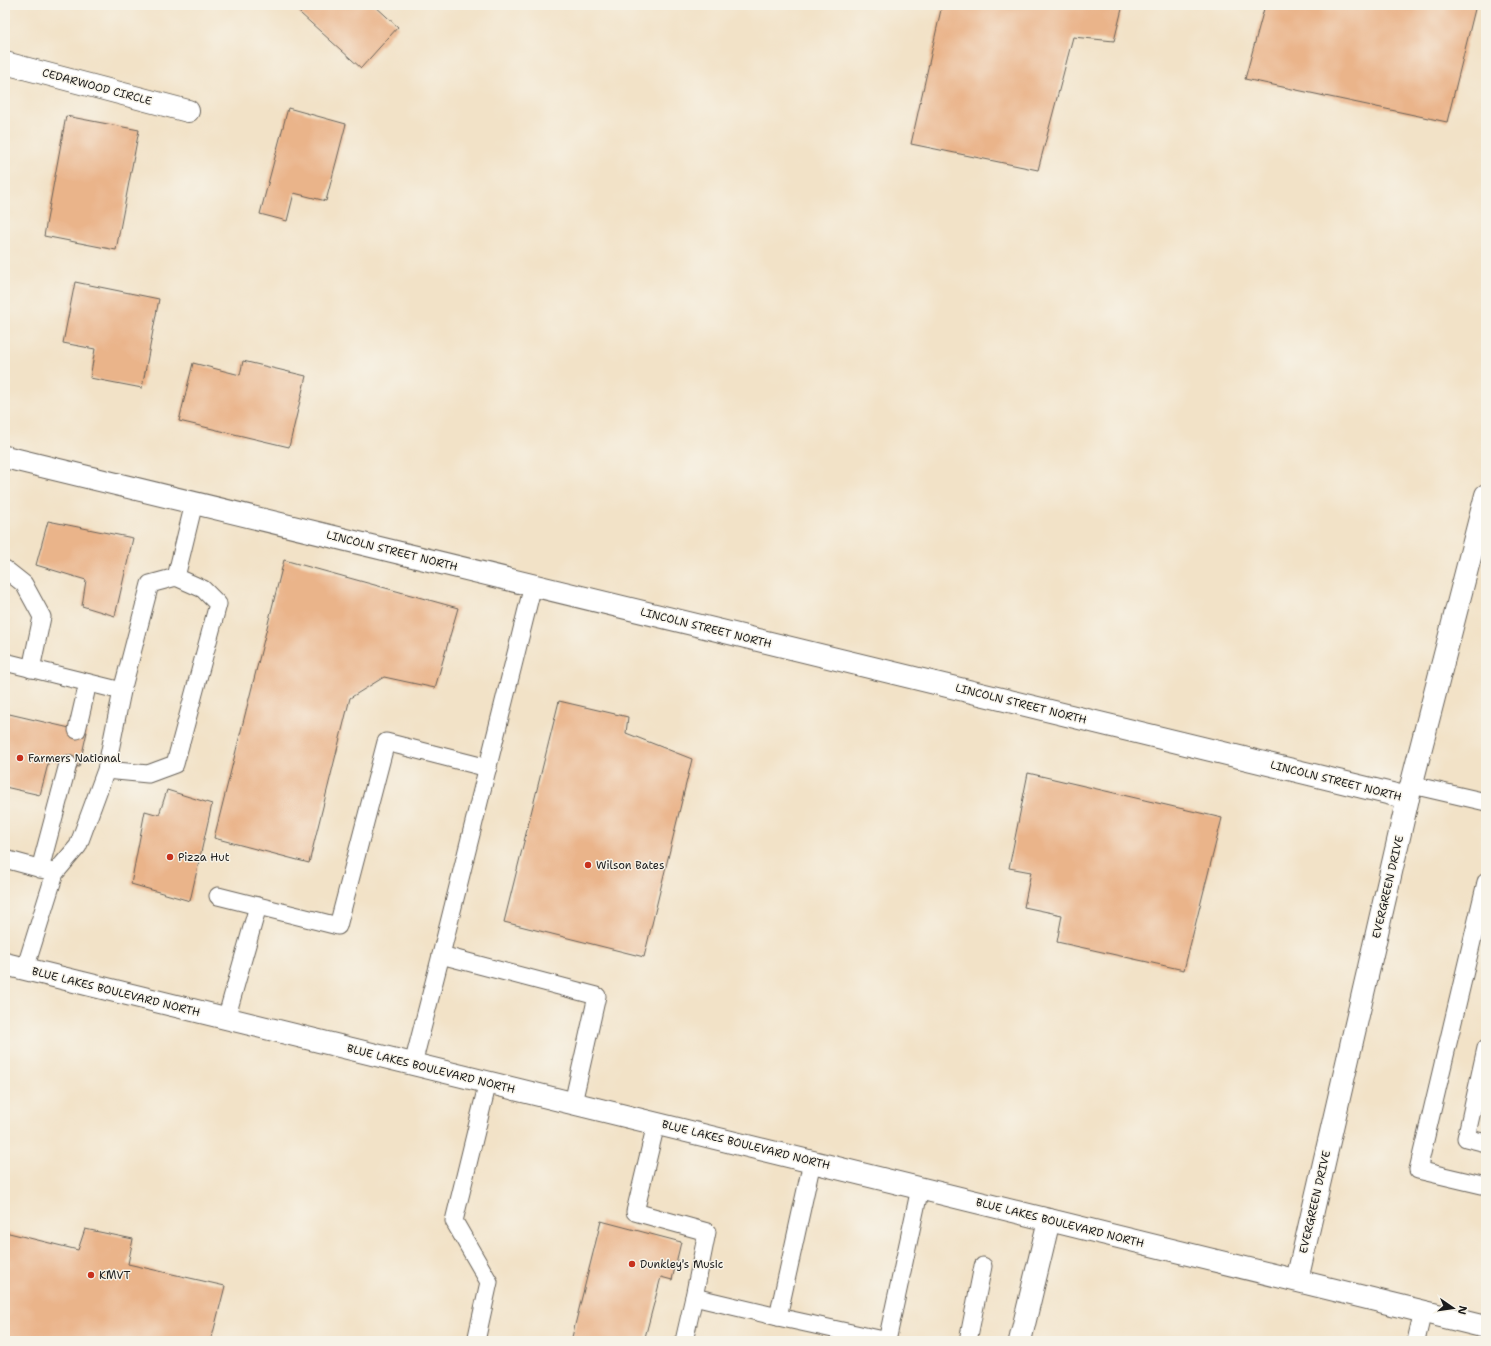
<svg xmlns="http://www.w3.org/2000/svg" width="1491" height="1346" viewBox="0 0 1491 1346" font-family="'Shantell Sans',sans-serif">
<rect width="100%" height="100%" fill="#f7f3e8"/>
<filter id="ink" filterUnits="userSpaceOnUse"><feTurbulence type="fractalNoise" baseFrequency=".025" numOctaves="2"/><feDisplacementMap in="SourceGraphic" scale="8" xChannelSelector="R" yChannelSelector="G"/><feConvolveMatrix kernelMatrix="1 2 1 2 8 2 1 2 1" color-interpolation-filters="sRGB"/></filter>
<filter id="wash" filterUnits="userSpaceOnUse"><feTurbulence type="fractalNoise" baseFrequency=".012" numOctaves="4" result="noise"/><feDisplacementMap in="SourceGraphic" scale="16" xChannelSelector="R" yChannelSelector="G"/><feGaussianBlur stdDeviation="0.9" result="paint"/><feColorMatrix in="noise" values="0 0 0 0 0 0 0 0 0 0 0 0 0 0 0 0 0 1.4 0 .05"/><feComposite in="paint" operator="in"/></filter>
<g filter="url(#wash)">
<rect width="100%" height="100%" fill="#f2e2c7"/>
<g id="blocks">
<!-- building -->
<g fill="#eab48a">
<path d="M291,5H374L398,27L361,68Z"/>
<path d="M942,5H1123L1114,41L1073,37L1038,170L911,144Z"/>
<path d="M1265,5H1476L1447,122L1245,79Z"/>
<path d="M288,108L346,124L326,201L294,193L287,221L260,214Z"/>
<path d="M66,116L139,130L116,250L44,236Z"/>
<path d="M75,282L159,299L142,388L90,378L95,349L63,343Z"/>
<path d="M243,361L306,376L289,447L179,421L193,363L240,375Z"/>
<path d="M48,521L133,538L115,616L82,606L86,580L36,565Z"/>
<path d="M284,560L458,608L435,688L384,677L350,698L309,863L214,838Z"/>
<path d="M559,701L628,717L626,733L692,759L644,957L504,922Z"/>
<path d="M5,713L87,732L79,767L49,760L40,795L5,787Z"/>
<path d="M1028,773L1222,818L1184,970L1057,942L1062,915L1024,907L1031,872L1009,868Z"/>
<path d="M167,790L212,804L190,901L131,884L145,811L159,815Z"/>
<path d="M601,1221L681,1242L672,1280L661,1277L644,1341H571Z"/>
<path d="M85,1229L133,1239L128,1264L225,1286L211,1341H5V1232L78,1250Z"/>
</g>
</g>
</g>
<g filter="url(#ink)">
<use href="#blocks" fill-opacity="0" stroke="#676158" stroke-width="1"/>
<g fill="none" stroke-linecap="round" stroke-linejoin="round">
<!-- lane casing -->
<g stroke="#676158" stroke-width="19">
<g id="lane">
<path d="M5,569L24,584L42,617L31,669"/>
<path d="M176,577L194,503"/>
<path d="M533,585L441,955L597,996L573,1103"/>
<path d="M5,662L122,691"/>
<path d="M77,730L88,683"/>
<path d="M1412,785L1486,802"/>
<path d="M5,859L49,871"/>
<path d="M40,869L68,764"/>
<path d="M1486,882L1418,1170L1486,1186"/>
<path d="M218,896L338,926L386,742L488,768"/>
<path d="M25,969L55,873L78,846L106,770L122,691L150,584L176,577L203,589L218,604L175,764L148,774L106,770"/>
<path d="M226,1019L258,906"/>
<path d="M1486,1048L1466,1138L1486,1143"/>
<path d="M413,1064L441,955"/>
<path d="M656,1124L635,1212L707,1232L694,1297"/>
<path d="M812,1162L778,1317L888,1341"/>
<path d="M476,1341L489,1282L454,1221L488,1082"/>
<path d="M684,1341L694,1297L778,1317"/>
<path d="M887,1341L920,1188"/>
<path d="M968,1341L983,1266"/>
<path d="M1416,1341L1423,1311"/>
</g>
</g>
<!-- street casing -->
<g stroke="#676158" stroke-width="24">
<g id="street">
<path d="M5,63L188,111"/>
<path d="M5,457L1408,798"/>
<path d="M1297,1280L1408,798L1486,495"/>
<path d="M1020,1341L1049,1220"/>
</g>
</g>
<!-- primary casing -->
<g stroke="#676158" stroke-width="24">
<path id="primary" d="M5,964L1486,1327"/>
</g>
<!-- lane -->
<use href="#lane" stroke="#fff" stroke-width="17"/>
<!-- street -->
<use href="#street" stroke="#fff" stroke-width="22"/>
<!-- primary -->
<use href="#primary" stroke="#fff" stroke-width="22"/>
</g>
</g>
<!-- markers -->
<g fill="#c8321e" stroke="#f7f3e8" stroke-width="1.5">
<circle cx="20" cy="758" r="4"/>
<circle cx="170" cy="857" r="4"/>
<circle cx="588" cy="865" r="4"/>
<circle cx="632" cy="1264" r="4"/>
<circle cx="91" cy="1275" r="4"/>
</g>
<g text-anchor="middle" dominant-baseline="central" stroke-width="3" stroke-linejoin="round" paint-order="stroke">
<!-- street labels -->
<g font-size="11" fill="#1c1c1c" stroke="#f7f3e8">
<text transform="translate(97 87) rotate(15)">CEDARWOOD CIRCLE</text>
<text transform="translate(392 551) rotate(14)">LINCOLN STREET NORTH</text>
<text transform="translate(706 628) rotate(14)">LINCOLN STREET NORTH</text>
<text transform="translate(1021 704) rotate(14)">LINCOLN STREET NORTH</text>
<text transform="translate(1336 781) rotate(14)">LINCOLN STREET NORTH</text>
<text transform="translate(1388 887) rotate(-77)">EVERGREEN DRIVE</text>
<text transform="translate(116 992) rotate(14)">BLUE LAKES BOULEVARD NORTH</text>
<text transform="translate(431 1069) rotate(14)">BLUE LAKES BOULEVARD NORTH</text>
<text transform="translate(746 1145) rotate(14)">BLUE LAKES BOULEVARD NORTH</text>
<text transform="translate(1315 1202) rotate(-77)">EVERGREEN DRIVE</text>
<text transform="translate(1060 1223) rotate(14)">BLUE LAKES BOULEVARD NORTH</text>
</g>
<!-- poi labels -->
<g font-size="11" fill="#1c1c1c" stroke="#f7f3e8" text-anchor="start">
<text x="28" y="758">Farmers National</text>
<text x="178" y="857">Pizza Hut</text>
<text x="596" y="865">Wilson Bates</text>
<text x="640" y="1264">Dunkley's Music</text>
<text x="99" y="1275">KMVT</text>
</g>
</g>
<!-- margin -->
<rect width="1491" height="1346" fill="none" stroke="#f7f3e8" stroke-width="20"/>
<!-- north arrow -->
<g transform="translate(1453 1308) rotate(103)" stroke="#f7f3e8" stroke-width="3" paint-order="stroke">
<path d="M0-3L7 15L0 10L-7 15Z" fill="#1c1c1c"/>
<text y="-6" font-size="11" font-weight="bold" text-anchor="middle" fill="#1c1c1c">N</text>
</g>
</svg>
